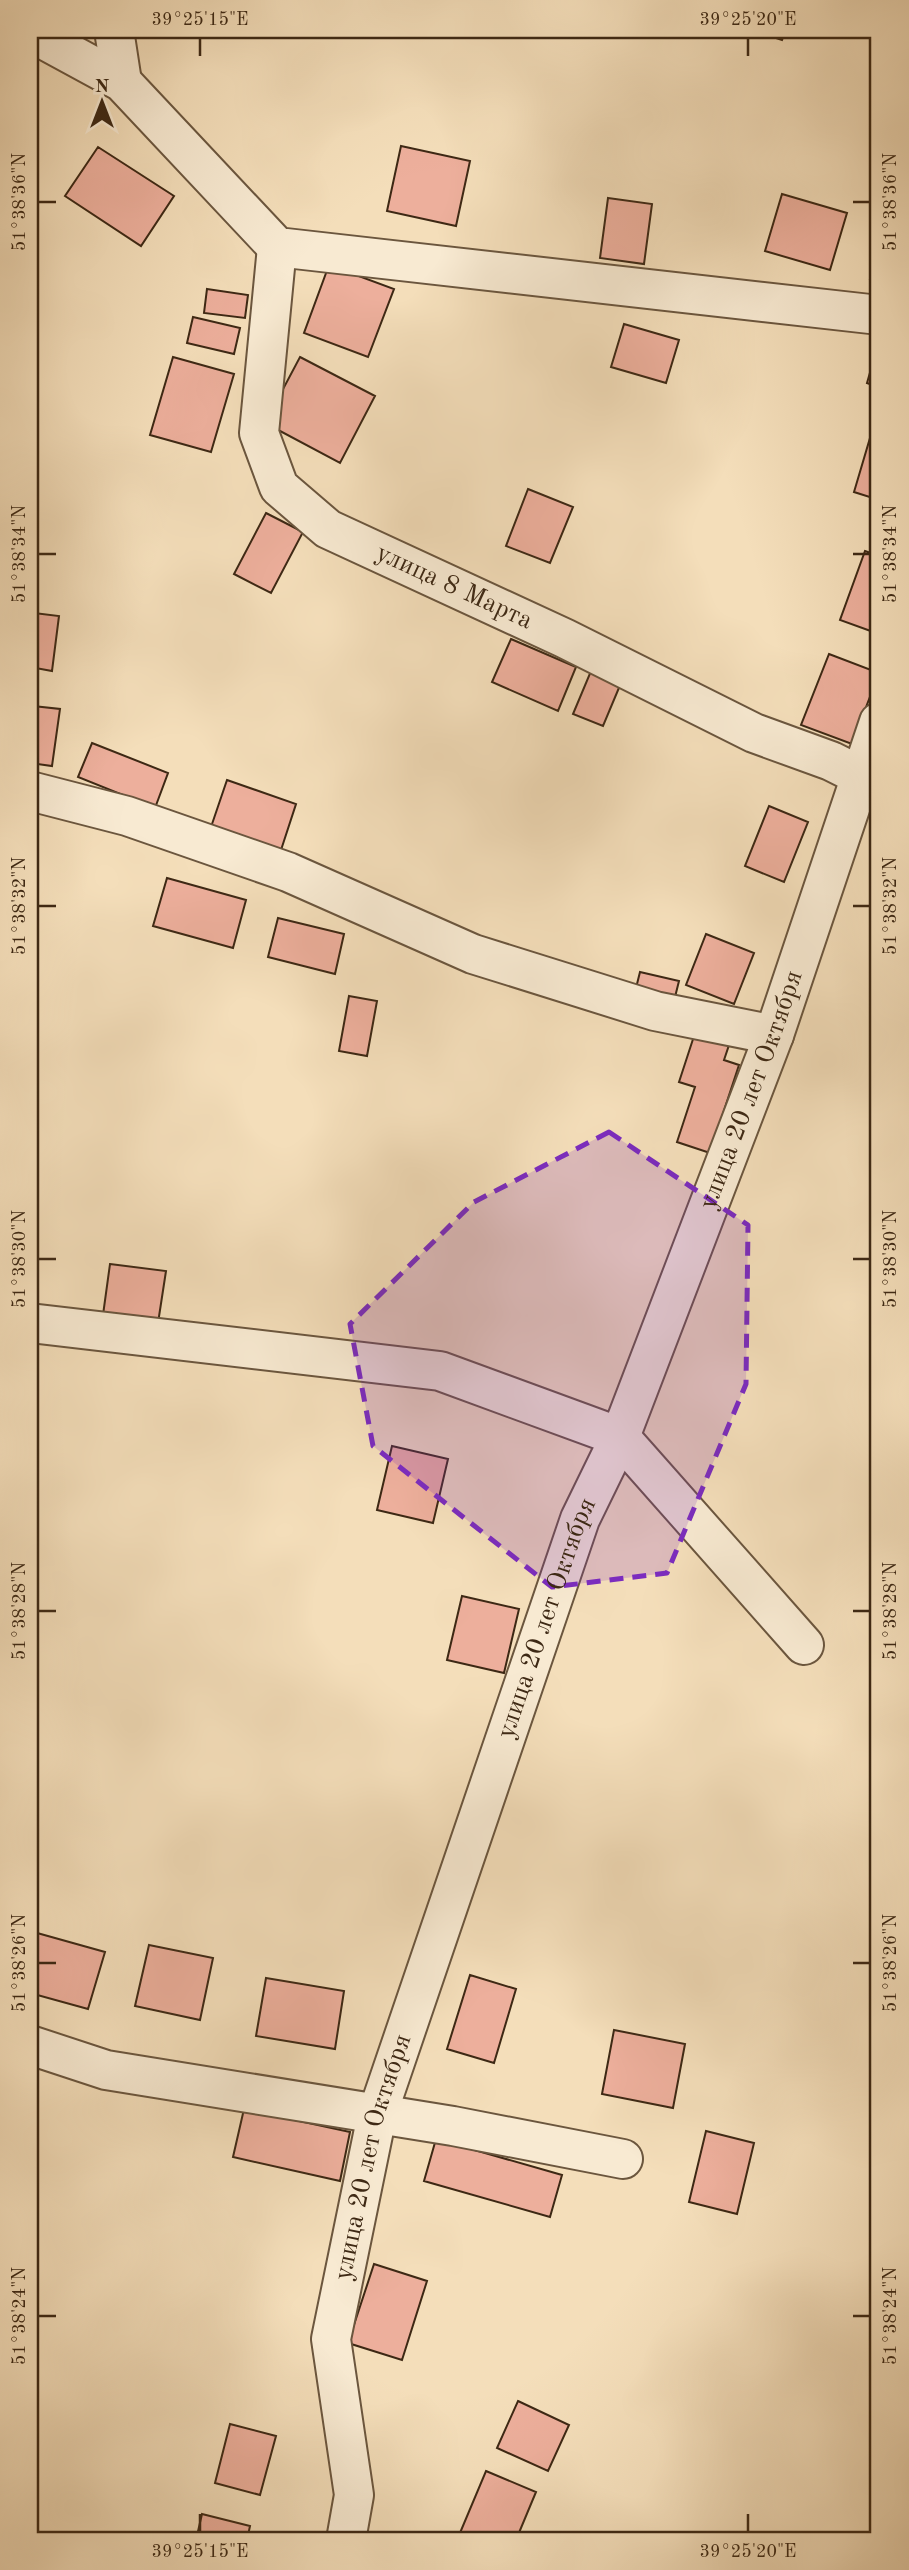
<svg xmlns="http://www.w3.org/2000/svg" width="909" height="2570" viewBox="0 0 909 2570" font-family="'Old Standard TT',serif">
<style>
.building{fill:#edaf9c;stroke:#3d2814;stroke-width:2}
.lines{fill:none;stroke-linecap:round;stroke-linejoin:round}
.minor-casing{stroke:#6b563e;stroke-width:42}
.minor{stroke:#f8ead2;stroke-width:38}
.marked{fill:#7b2cbf;fill-opacity:0.2;stroke:#7b2cbf;stroke-width:5;stroke-dasharray:14 9;stroke-linejoin:round}
.ticks{fill:none;stroke:#3d2814;stroke-width:2.5}
.labels{text-anchor:middle;dominant-baseline:central;stroke-width:6;stroke-linejoin:round;paint-order:stroke}
.street-label{font-size:26px;fill:#3d2814;stroke:#f8ead2}
.neatline{fill:none;stroke:#3d2814;stroke-width:2.5}
.ticks-label{font-size:18px;text-anchor:middle;fill:#3d2814}
</style>
<rect width="100%" height="100%" fill="#f4deba"/>
<filter id="stains"><feTurbulence type="fractalNoise" baseFrequency=".00286" numOctaves="4"/><feColorMatrix values="0 0 0 0 .2 0 0 0 0 .09 0 0 0 0 .02 0 0 0 .5 -.17"/></filter>
<radialGradient id="worn" r=".72"><stop offset=".6" stop-color="#630" stop-opacity="0"/><stop offset="1" stop-color="#630" stop-opacity=".3"/></radialGradient>
<path class="building" d="M751 30H786L782 40Z
M401 146 470 161 456 226 387 211Z
M98 147 174 196 141 246 65 196Z
M782 194 847 213 830 270 765 251Z
M608 198 652 204 644 264 600 258Z
M879 229V280L870 279Z
M329 265 394 289 368 357 304 333Z
M207 289 248 295 245 318 204 313Z
M193 317 240 328 234 354 187 343Z
M624 324 679 340 666 383 611 367Z
M879 341V387L867 383Z
M173 357 234 374 211 452 150 435Z
M300 357 375 396 340 463 265 423Z
M870 438 879 440V500L854 492Z
M528 489 573 507 550 563 506 546Z
M266 513 303 532 271 593 234 574Z
M865 551 879 556V634L840 620Z
M34 613 59 616 52 671 30 667Z
M511 639 576 667 558 711 492 682Z
M829 654 879 673 852 744 801 725Z
M591 671 621 683 603 726 573 714Z
M33 706 60 709 52 766 30 763Z
M92 743 168 773 155 808 78 777Z
M227 780 296 804 281 850 211 827Z
M769 806 808 822 784 882 745 866Z
M167 878 246 900 233 948 153 926Z
M278 918 344 934 335 974 268 957Z
M706 934 754 953 734 1004 686 985Z
M640 972 679 981 674 1001 635 992Z
M349 996 377 1001 367 1056 339 1051Z
M695 1033 729 1045 724 1060 739 1065 710 1153 677 1142 695 1087 679 1082Z
M110 1264 166 1271 158 1323 103 1315Z
M392 1446 448 1459 433 1523 377 1510Z
M462 1596 519 1609 504 1673 447 1660Z
M30 1931 105 1952 88 2009 30 1993Z
M149 1945 213 1958 200 2020 135 2006Z
M470 1975 516 1989 494 2063 447 2049Z
M266 1978 344 1991 335 2049 256 2036Z
M614 2030 685 2044 673 2108 602 2094Z
M244 2109 350 2132 340 2181 233 2157Z
M706 2131 754 2143 737 2214 689 2202Z
M436 2139 562 2175 550 2217 424 2181Z
M374 2264 427 2281 402 2360 348 2343Z
M518 2401 569 2425 548 2471 497 2448Z
M230 2424 276 2436 260 2495 215 2483Z
M486 2471 536 2492 516 2540H457Z
M202 2514 250 2526 247 2540H196Z"/>
<g class="lines">
<g class="minor-casing">
<g id="minor">
<path d="M114 30 122 82"/>
<path d="M30 32 122 82 277 247 879 315"/>
<path id="s1" d="M277 247 259 433 279 487 328 529 564 638 754 733 831 761 861 776"/>
<path d="M30 791 127 816 288 872 473 954 655 1011 774 1035"/>
<path d="M30 1323 440 1371 620 1437 804 1645"/>
<path d="M30 2045 106 2070 453 2126 623 2159"/>
<path id="s2" d="M346 2540 354 2495 331 2339 377 2115 580 1519 620 1437 774 1035 879 722"/>
</g>
</g>
<use href="#minor" class="minor"/>
</g>
<path class="marked" d="M609 1132 748 1225 746 1384 667 1573 552 1587 373 1446 350 1324 474 1202Z"/>
<path class="ticks" d="M200 38V56M748 38V56M38 202H56M853 202H870M38 554H56M853 554H870M38 906H56M853 906H870M38 1259H56M853 1259H870M38 1611H56M853 1611H870M38 1963H56M853 1963H870M38 2316H56M853 2316H870M200 2514V2532M748 2514V2532"/>
<g class="labels">
<g class="street-label">
<text stroke="none"><textPath href="#s1" startOffset="448">улица 8 Марта</textPath></text>
<text stroke="none"><textPath href="#s2" startOffset="1524">улица 20 лет Октября</textPath></text>
<text stroke="none"><textPath href="#s2" startOffset="957">улица 20 лет Октября</textPath></text>
<text stroke="none"><textPath href="#s2" startOffset="390">улица 20 лет Октября</textPath></text>
</g>
</g>
<rect width="909" height="2570" fill="none" stroke="#f4deba" stroke-width="77"/>
<g transform="translate(102 102)" stroke="#f8ead2" stroke-width="5" paint-order="stroke">
<path d="M0-5L12 26L0 18L-12 26Z" fill="#3d2814"/>
<text y="-10" font-size="19" font-weight="bold" text-anchor="middle" fill="#3d2814">N</text>
</g>
<rect x="38" y="38" width="832" height="2494" class="neatline"/>
<g class="ticks-label">
<text x="200" y="25">39°25'15"E</text>
<text x="748" y="25">39°25'20"E</text>
<text transform="translate(19 202) rotate(-90)" y="6">51°38'36"N</text>
<text transform="translate(890 202) rotate(-90)" y="6">51°38'36"N</text>
<text transform="translate(19 554) rotate(-90)" y="6">51°38'34"N</text>
<text transform="translate(890 554) rotate(-90)" y="6">51°38'34"N</text>
<text transform="translate(19 906) rotate(-90)" y="6">51°38'32"N</text>
<text transform="translate(890 906) rotate(-90)" y="6">51°38'32"N</text>
<text transform="translate(19 1259) rotate(-90)" y="6">51°38'30"N</text>
<text transform="translate(890 1259) rotate(-90)" y="6">51°38'30"N</text>
<text transform="translate(19 1611) rotate(-90)" y="6">51°38'28"N</text>
<text transform="translate(890 1611) rotate(-90)" y="6">51°38'28"N</text>
<text transform="translate(19 1963) rotate(-90)" y="6">51°38'26"N</text>
<text transform="translate(890 1963) rotate(-90)" y="6">51°38'26"N</text>
<text transform="translate(19 2316) rotate(-90)" y="6">51°38'24"N</text>
<text transform="translate(890 2316) rotate(-90)" y="6">51°38'24"N</text>
<text x="200" y="2557">39°25'15"E</text>
<text x="748" y="2557">39°25'20"E</text>
</g>
<rect width="100%" height="100%" filter="url(#stains)"/>
<rect width="100%" height="100%" fill="url(#worn)"/>
</svg>
